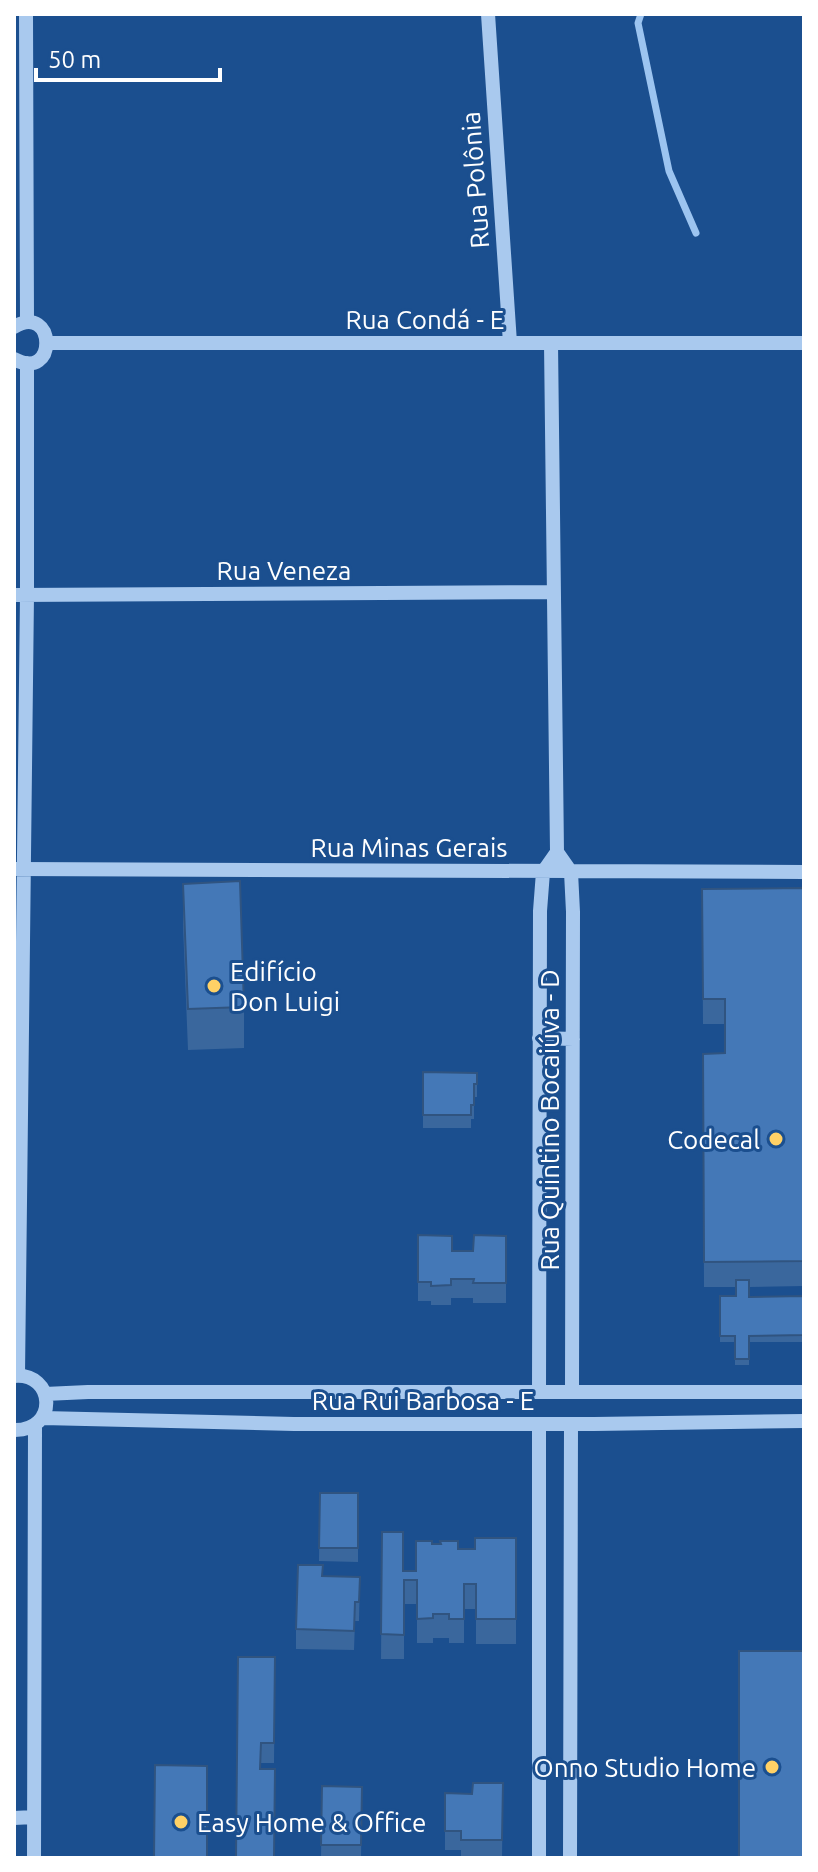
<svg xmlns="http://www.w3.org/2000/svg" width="818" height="1872" viewBox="0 0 818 1872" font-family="Ubuntu,sans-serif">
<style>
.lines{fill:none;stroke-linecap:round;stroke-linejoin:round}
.stream{stroke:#9cc4f0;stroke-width:7}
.minor{stroke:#a9c9ee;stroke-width:14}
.wall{fill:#3a679d}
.building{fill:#4478b7;stroke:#305480;stroke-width:2}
.poi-dot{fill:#ffd166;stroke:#1b4f8f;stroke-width:3}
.labels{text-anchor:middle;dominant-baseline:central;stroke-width:6;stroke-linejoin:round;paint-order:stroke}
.street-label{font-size:26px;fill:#fff;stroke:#1b4f8f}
.poi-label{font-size:26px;fill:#fff;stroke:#1b4f8f;text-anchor:start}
</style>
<rect width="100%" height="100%" fill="#1b4f8f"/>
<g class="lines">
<path class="stream" d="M641 14 638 23 669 171 696 233"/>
<path class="minor" d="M26 14 27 322
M488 14 510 343
M14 327C56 302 58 383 14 359
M47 343H804
M14 595 554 592
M557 852 571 872 573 912 572 1392
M16 869 804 872
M539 1038 573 1039
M18 1375 27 595V363
M14 1376C55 1372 59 1431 14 1430
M539 1392 540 911 543 872 557 852 551 343
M45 1394 88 1392H804
M43 1418 294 1424H594L804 1421
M14 1818 34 1817
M34 1858 35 1426
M539 1858V1424
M570 1858 571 1424"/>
</g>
<path class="wall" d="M183 884 244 1007V1048L188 1050 183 925Z
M804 888V1286L749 1287V1297L804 1296V1342H749V1365H735V1342H720V1296H736V1287H704L703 1054 725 1053V1024H703L702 889Z
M423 1072 477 1073V1097H474V1119H471V1128H423Z
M418 1235 452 1251H473L506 1236V1303H473V1298H451V1305H431V1301H418Z
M320 1493H358V1562L319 1561Z
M382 1532 403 1571H416L432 1544 458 1549H475L516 1538V1644H476V1609H464V1643H449V1638H433V1643H417V1604H404V1659H381Z
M323 1576 360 1577 359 1621H355L354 1650 296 1649V1629Z
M238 1657H275L274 1763H261L260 1769 274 1858H236Z
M503 1783 502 1858H461V1850H445V1793L472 1794Z
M322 1786 362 1787 361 1858H321Z"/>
<path class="building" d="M240 881 244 1007 188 1009 183 884Z
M804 888V1261L704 1262 703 1054 725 1053V999H703L702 889Z
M423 1072 477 1073V1084H474V1105H471V1115H423Z
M418 1235 452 1236V1251H473L474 1235 506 1236V1283H473L474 1279H451V1285L431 1286V1282H418Z
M736 1280H749V1297L804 1296V1335L749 1336V1359H735V1336H720V1296H736Z
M320 1493H358V1548H319Z
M382 1532H403V1571H416V1541H432V1544H441L440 1541H458V1549H475V1538H516V1619H476V1584H464V1619H449V1614H433V1618L417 1619V1580H404V1635L381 1634Z
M298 1565H323L322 1576 360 1577 359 1602H355L354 1631 296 1629Z
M739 1651H804V1858H739Z
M238 1657H275L274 1743H261L260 1769H275L274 1858 236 1857Z
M155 1765 207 1766V1858H154Z
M473 1783H503L502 1840H461V1831H445V1793L472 1794Z
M322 1786 362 1787 361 1845H321Z"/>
<g class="poi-dot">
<circle cx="214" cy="986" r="8"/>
<circle cx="776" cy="1139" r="8"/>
<circle cx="772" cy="1767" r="8"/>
<circle cx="181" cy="1822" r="8"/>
</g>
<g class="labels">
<g class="street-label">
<text transform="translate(475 180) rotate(-94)">Rua Polônia</text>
<text x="425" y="319">Rua Condá - E</text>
<text x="284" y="570">Rua Veneza</text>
<text x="409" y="847">Rua Minas Gerais</text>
<text transform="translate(549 1120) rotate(-90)">Rua Quintino Bocaiúva - D</text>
<text x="423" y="1400">Rua Rui Barbosa - E</text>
</g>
<g class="poi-label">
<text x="230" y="971">Edifício<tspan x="230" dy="30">Don Luigi</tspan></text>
<text x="760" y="1139" text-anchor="end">Codecal</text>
<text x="756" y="1767" text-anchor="end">Onno Studio Home</text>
<text x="197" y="1822">Easy Home &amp; Office</text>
</g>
</g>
<rect width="818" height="1872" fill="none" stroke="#ffffff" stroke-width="32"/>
<path d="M36 68v12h184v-12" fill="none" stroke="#ffffff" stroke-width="4"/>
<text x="48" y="68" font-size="24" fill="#ffffff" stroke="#1b4f8f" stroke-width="6" paint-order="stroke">50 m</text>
</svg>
